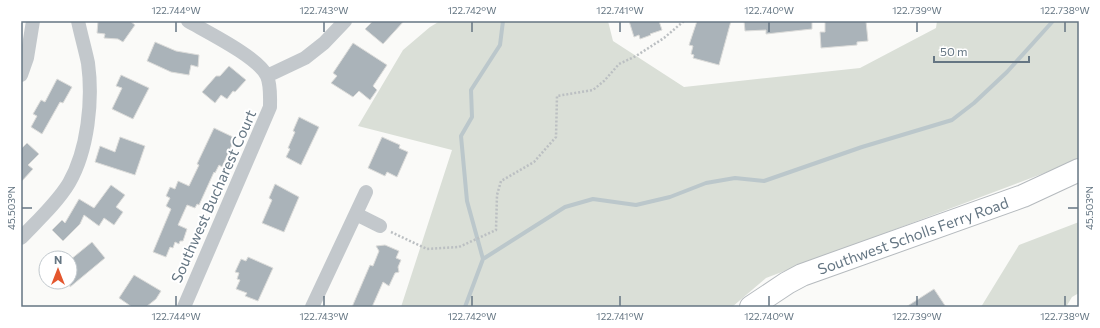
<svg xmlns="http://www.w3.org/2000/svg" width="1100" height="328" viewBox="0 0 1100 328" font-family="Commissioner,sans-serif">
<style>
.green{fill:#dadfd7}
.lines{fill:none;stroke-linecap:round;stroke-linejoin:round}
.stream{stroke:#bbc7cb;stroke-width:4}
.building{fill:#aab3b9;stroke:#dcdcda}
.primary-casing{stroke:#b5babe;stroke-width:24}
.path{stroke:#bbbfc2;stroke-width:2.5;stroke-dasharray:2 2;stroke-linecap:butt}
.minor{stroke:#c3c8cc;stroke-width:14}
.primary{stroke:#fff;stroke-width:22}
.ticks{fill:none;stroke:#657683;stroke-width:1.5}
.labels{text-anchor:middle;dominant-baseline:central;stroke-width:4;stroke-linejoin:round;paint-order:stroke}
.street-label{font-size:15px;fill:#657683;stroke:#fff}
.neatline{fill:none;stroke:#657683;stroke-width:1.5}
.ticks-label{font-size:10px;text-anchor:middle;fill:#657683}
</style>
<rect width="100%" height="100%" fill="#fafaf8"/>
<path class="green" d="M440 21H608L613 41 684 87 860 68 936 28 937 21H1079V158L1076 161 766 278 732 307H401L452 150 358 126 403 50 430 27Z
M1079 222V293L1072 297 1066 307H981L1019 245Z"/>
<g class="lines">
<path class="stream" d="M483 259 565 207 593 199 636 205 670 197 706 183 735 178 764 181 862 147 952 120 974 103 1007 72 1053 21
M465 307 483 259 467 201 461 136 472 117 471 90 500 45 503 21"/>
</g>
<path class="building" d="M98 21H130L135 25 123 42 118 39 104 38 105 34 97 33Z
M373 21H404L383 44 365 29Z
M629 21H659L662 30 650 34 651 35 640 39 639 35 634 37Z
M697 21H731L719 65 693 58 694 55 691 54 693 46 689 45Z
M744 21H812V29L766 34V30L745 31Z
M825 21H866L868 41 857 42V45L821 48 820 32H825Z
M155 42 176 51 199 55 198 67 191 65 189 75 171 72 147 61Z
M353 43 387 65 373 86 377 90 370 100 359 91 353 97 331 83 337 76 333 73Z
M229 66 246 80 235 92 233 91 227 99 221 95 215 103 202 92 216 76H220Z
M121 75 149 88 133 119 112 109 122 88 116 86Z
M57 79 72 87 63 103 60 102 42 134 31 127 37 116 33 114 41 100 45 102Z
M299 117 319 127 301 165 286 157 290 149 288 148 295 132 293 131Z
M214 128 235 138 222 167 219 165 215 173 214 172 199 205 197 204 195 208 187 205 178 225 187 229 183 241H180L179 244 175 242 173 248 170 247 166 257 153 252 171 209 166 206 170 198 166 196 170 187 175 189 178 181 189 186 199 165 197 164Z
M120 137 145 146 135 175 95 162 100 146 115 152Z
M382 137 400 145 399 148 408 152 397 177 387 172 385 176 368 168Z
M27 143 39 154 28 165 33 169 21 182V149Z
M275 184 299 197 284 232 262 223 272 200 269 198Z
M111 185 125 195 116 207 123 212 114 225 104 218 99 226 84 215 80 224 63 241 52 230 62 220 65 223 79 199 94 208Z
M92 242 105 258 70 287V260Z
M385 245 399 251 396 258 401 260 398 267 399 272 395 273 389 286 383 282 372 307H352L370 265 373 266 379 251 376 246Z
M248 257 273 268 258 301 245 296 247 293 236 289 240 280 237 279 239 273 235 272 241 259 246 261Z
M134 275 161 291 156 299 146 307H132L119 298Z
M934 289 946 307H906Z"/>
<g class="lines">
<g class="primary-casing">
<g id="primary">
<path id="s1" d="M751 307 787 283 802 275 1023 196 1079 170"/>
</g>
</g>
<path class="path" d="M391 232 427 249 459 247 496 230 497 195 501 181 534 162 556 137 557 96 593 90 604 81 619 64 636 56 664 38 684 21"/>
<path class="minor" d="M21 75 27 58 33 21
M267 76 305 58 324 43 345 21
M356 214 380 226
M21 238C37 221 57 203 69 183 88 150 93 100 88 63 85 49 81 35 78 21
M184 307 270 107C270 97 271 86 267 76 258 57 207 32 188 21
M312 307 366 192"/>
<use href="#primary" class="primary"/>
</g>
<path class="ticks" d="M176 22V32M324 22V32M472 22V32M620 22V32M769 22V32M917 22V32M1065 22V32M22 208H32M1068 208H1078M176 296V306M324 296V306M472 296V306M620 296V306M769 296V306M917 296V306M1065 296V306"/>
<g class="labels">
<g class="street-label">
<text transform="translate(213 196) rotate(-66)">Southwest Bucharest Court</text>
<text stroke="none"><textPath href="#s1" startOffset="178">Southwest Scholls Ferry Road</textPath></text>
</g>
</g>
<rect width="1100" height="328" fill="none" stroke="#ffffff" stroke-width="44"/>
<g transform="translate(58 270)"><circle r="19" fill="#ffffff" stroke="#c1c8cd"/>
<path d="M0-3L7 15L0 10L-7 15Z" fill="#e4572e"/>
<text y="-6" font-size="11" font-weight="bold" text-anchor="middle" fill="#657683">N</text>
</g>
<path d="M934 56v6h95v-6" fill="none" stroke="#657683" stroke-width="2"/>
<text x="940" y="56" font-size="12" fill="#657683" stroke="#ffffff" stroke-width="3" paint-order="stroke">50 m</text>
<rect x="22" y="22" width="1056" height="284" class="neatline"/>
<g class="ticks-label">
<text x="176" y="14">122.744°W</text>
<text x="324" y="14">122.743°W</text>
<text x="472" y="14">122.742°W</text>
<text x="620" y="14">122.741°W</text>
<text x="769" y="14">122.740°W</text>
<text x="917" y="14">122.739°W</text>
<text x="1065" y="14">122.738°W</text>
<text transform="translate(11 208) rotate(-90)" y="4">45.503°N</text>
<text transform="translate(1089 208) rotate(-90)" y="4">45.503°N</text>
<text x="176" y="320">122.744°W</text>
<text x="324" y="320">122.743°W</text>
<text x="472" y="320">122.742°W</text>
<text x="620" y="320">122.741°W</text>
<text x="769" y="320">122.740°W</text>
<text x="917" y="320">122.739°W</text>
<text x="1065" y="320">122.738°W</text>
</g>
</svg>
